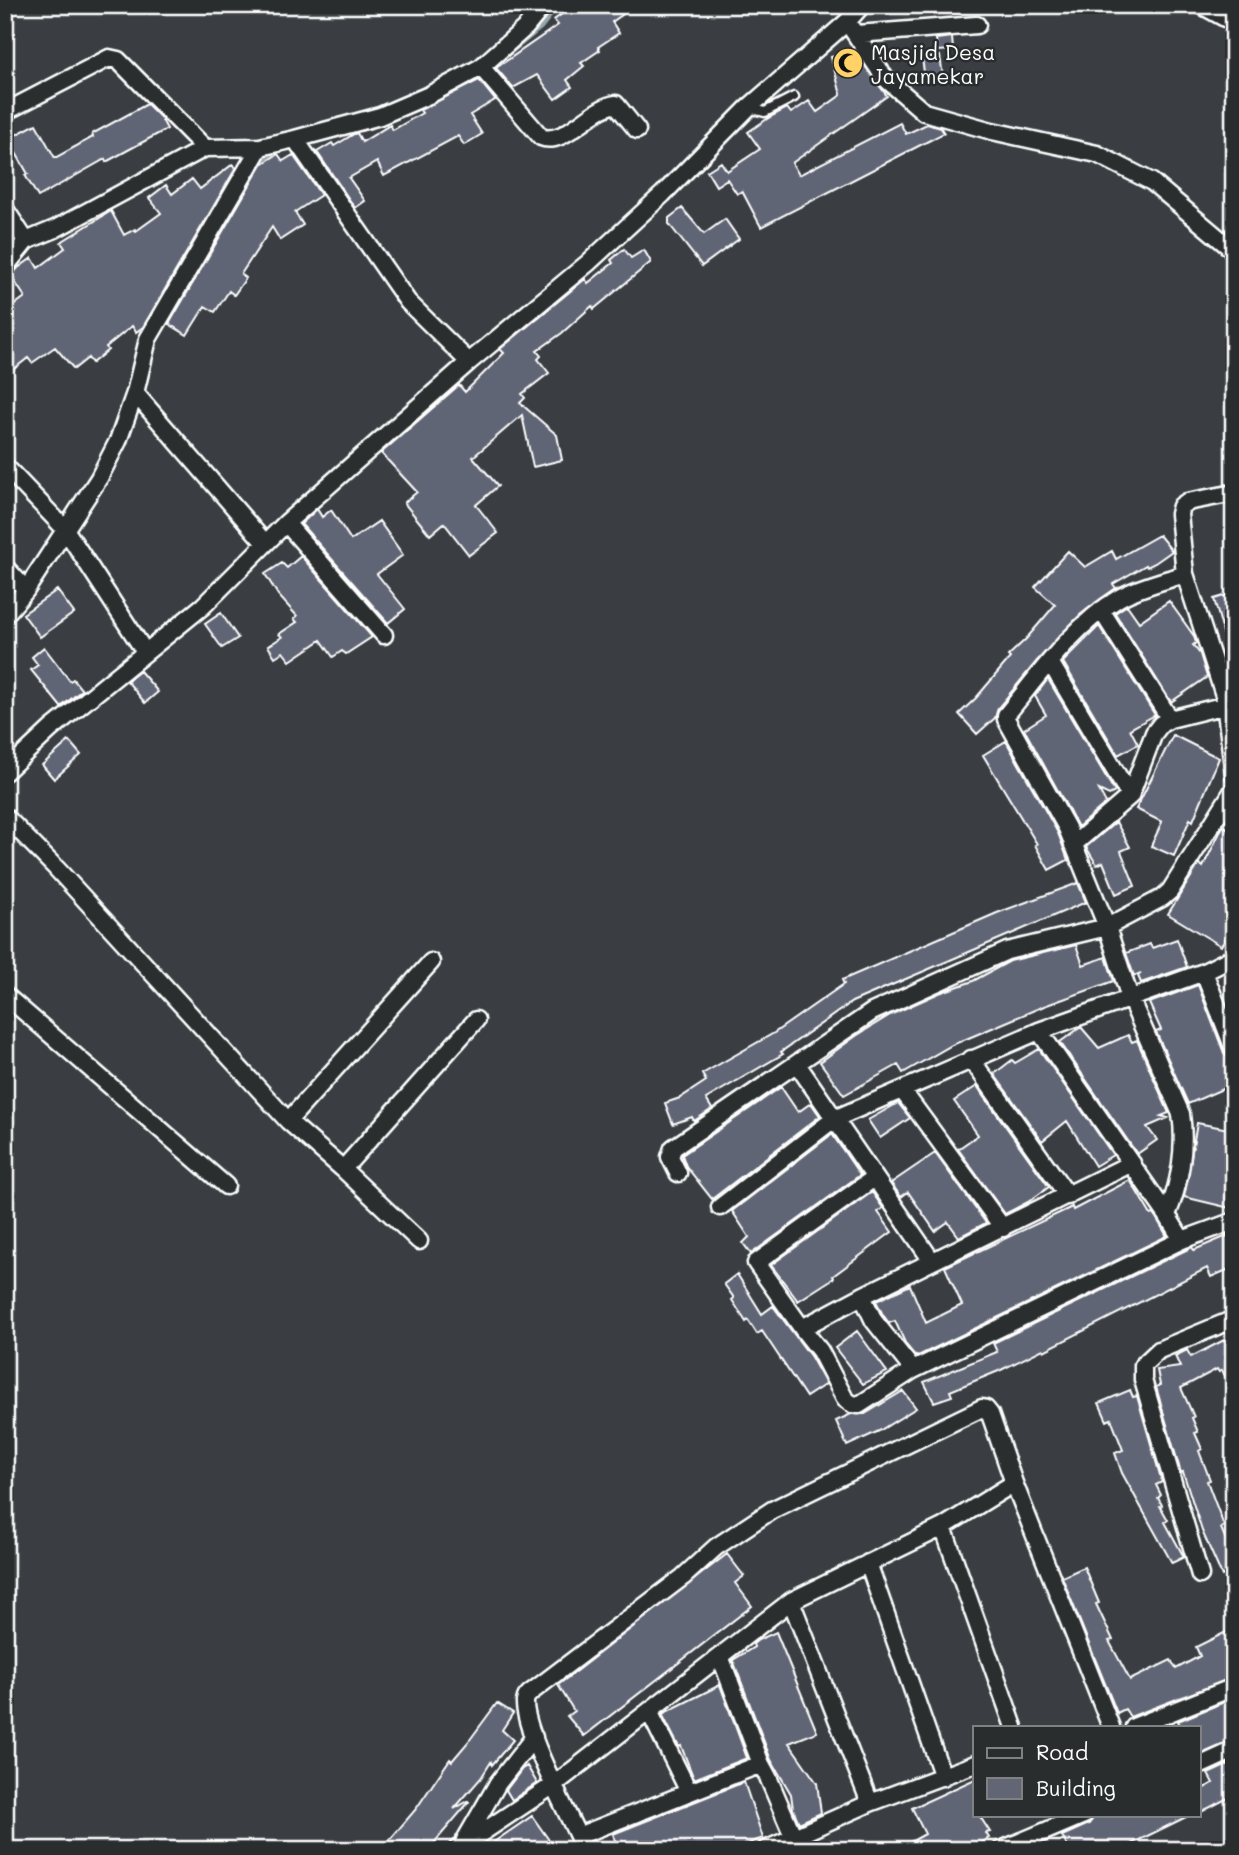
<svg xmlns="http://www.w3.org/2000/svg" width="1239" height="1855" viewBox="0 0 1239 1855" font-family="Mali,sans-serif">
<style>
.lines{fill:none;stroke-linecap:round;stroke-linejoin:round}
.stream{stroke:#95a6ab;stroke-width:5}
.building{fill:#616574;stroke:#fff;stroke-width:2}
.lane-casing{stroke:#fff;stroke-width:13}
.street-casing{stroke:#fff;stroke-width:21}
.lane{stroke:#2a2d2e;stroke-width:8}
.street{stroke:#2a2d2e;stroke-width:16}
.labels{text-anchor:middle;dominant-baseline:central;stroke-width:5;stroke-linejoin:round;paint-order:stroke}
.poi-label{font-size:21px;fill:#fff;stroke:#2a2d2e;text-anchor:start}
</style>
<rect width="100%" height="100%" fill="#3a3e43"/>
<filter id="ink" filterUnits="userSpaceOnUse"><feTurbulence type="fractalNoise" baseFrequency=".0143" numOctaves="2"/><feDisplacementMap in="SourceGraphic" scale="14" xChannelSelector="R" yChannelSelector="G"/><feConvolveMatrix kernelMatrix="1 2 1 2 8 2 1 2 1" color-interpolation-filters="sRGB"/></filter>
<g filter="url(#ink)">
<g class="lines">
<path class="stream" d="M490 69 541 27 558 5
M327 138 361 129
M256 164 278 150"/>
</g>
<path class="building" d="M574 5H636L612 22 619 33 598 47 600 50 581 63 584 66 567 80 572 87 555 99 537 75 513 88 496 68 558 25 554 20Z
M952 37 953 50 937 51 936 39Z
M854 51 887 96 792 163 799 175 900 123 906 134 927 124 941 128 944 133 761 227 742 191 737 194 727 179 716 186 707 171 721 162 727 171 760 149 748 132 770 117 787 108 791 113 809 101 817 112 841 95 831 57Z
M940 56 943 76 925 78 922 59Z
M479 80 495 100 470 115 482 134 464 145 458 136 384 176 377 162 349 178 365 201 355 208 317 152 332 143 334 146 354 134 357 133 362 142 390 125 393 130 422 113 420 110Z
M147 104 161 118 167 129 106 162 105 159 38 197 25 175 28 174 8 139 36 124 55 158 93 137 92 134Z
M278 154 283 161 293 155 321 195 295 212 303 225 280 240 272 227 241 274 246 278 234 295 229 291 215 312 205 306 187 335 169 324 262 164Z
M233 164 236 168 143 327 136 332 132 326 106 347 108 350 92 363 88 358 74 369 55 347 32 363 28 358 5 376V312L25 297 11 276 18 268 32 258 38 268 65 248 61 242 111 211 124 235 135 229 136 231 161 213 149 198 166 185 172 194 192 179 200 189Z
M682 208 704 234 725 219 739 239 702 266 669 224V218Z
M624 249 631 258 644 250 651 262 594 309 592 306 562 333 537 351 541 356 538 359 549 373 522 394 525 398 520 403 557 435 562 460 533 467 522 415 473 457 498 486 476 505 498 533 469 555 444 523 430 535 404 503 417 492 381 453 459 385 465 392 504 353 500 349 585 279 588 283 613 263 611 260Z
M317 509 322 517 331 510 351 540 379 521 403 555 377 574 405 609 388 623 301 524Z
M1159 535 1172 551 1155 563 1147 567 1146 565 1113 584 1116 588 1080 615 1037 661 998 708 995 718 977 734 959 714 976 698 1010 658 1008 656 1026 639 1055 605 1035 587 1068 551 1085 567 1112 551 1116 559Z
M301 556 372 637 346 654 342 651 333 657 321 640 290 661 283 652 275 657 268 646 282 637 279 634 297 622 294 619 297 616 278 595 265 574 282 563 287 568Z
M57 590 74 613 40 637 23 614Z
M1234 593V646L1227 647 1214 599Z
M1169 601 1194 636 1196 643 1193 645 1200 654 1207 677 1171 702 1115 613 1127 605 1139 622Z
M221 613 238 638 222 648 205 624Z
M1099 626 1155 715 1130 729 1138 744 1118 755 1063 662Z
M44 647 70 681 73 679 82 690 61 707 31 670 38 665 32 657Z
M140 671 158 692 145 703 127 681Z
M1048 679 1115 792 1109 795 1099 790 1106 803 1078 827 1024 729 1046 715 1035 696Z
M1173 735 1219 758 1193 821 1190 819 1174 856 1151 846 1162 822 1136 809Z
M69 741 81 755 54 779 42 765Z
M1006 741 1058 833 1068 860 1049 870 1035 845 1037 844 983 755Z
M1116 822 1130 847 1121 851 1135 886 1116 894 1103 862 1097 865 1086 847Z
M1223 826 1234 831V925L1221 946 1168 914 1199 864 1203 867Z
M1078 883 1086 902 852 1002 781 1052 783 1054 706 1099 712 1109 694 1121 692 1117 673 1124 665 1103 680 1098 706 1081 702 1074 774 1033 844 984 842 980 997 913Z
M1177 939 1187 967 1141 983 1138 976 1141 973 1134 976 1126 953 1150 944 1152 948Z
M1076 945 1083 965 1106 957 1114 981 1044 1006 952 1045 903 1073 898 1065 844 1095 820 1062 856 1036 890 1015 939 993 973 981 1010 961Z
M1198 985 1224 1053 1228 1058 1234 1059V1084L1188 1104 1156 1032 1161 1030 1149 1003Z
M1081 1027 1099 1048 1128 1035 1132 1042 1137 1040 1169 1113 1161 1116 1168 1118 1147 1127 1157 1140 1137 1154 1060 1042Z
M1039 1049 1113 1155 1095 1166 1067 1121 1042 1141 994 1074 1012 1060 1015 1063Z
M977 1086 1049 1187 1028 1202 1005 1214 958 1149 978 1135 954 1101Z
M781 1087 798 1112 811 1103 820 1116 712 1199 686 1166 682 1155Z
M898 1103 910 1118 880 1138 868 1120Z
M1197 1123 1234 1130V1209L1184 1197Z
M832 1134 860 1175 751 1254 743 1243 749 1237 732 1211Z
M935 1153 986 1223 959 1237 948 1222 935 1231 908 1192 901 1197 891 1183Z
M1130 1180 1151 1215 1154 1214 1167 1236 916 1357 906 1345 895 1321 889 1323 883 1315 876 1301 910 1285 926 1323 962 1305 945 1267 1072 1207 1073 1210Z
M872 1192 883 1208 878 1212 892 1232 833 1276 834 1278 798 1301 771 1265Z
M1234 1233V1267L1211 1277 1207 1268 1044 1351 1043 1349 1001 1370 950 1391 952 1396 934 1402 924 1382 997 1352 993 1343 1186 1250 1192 1247 1194 1250Z
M737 1274 762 1314 773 1306 811 1357 826 1384 806 1397 762 1331 757 1334 748 1320 746 1322 732 1300 734 1298 724 1284Z
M857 1331 887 1372 863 1384 835 1348Z
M1234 1335V1393L1222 1370 1219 1372 1217 1369 1181 1388 1194 1417 1192 1418 1198 1432 1195 1433 1202 1449 1199 1451 1210 1480 1207 1481 1224 1526 1221 1528 1234 1559V1571L1222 1576 1202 1531 1183 1472 1181 1473 1156 1387 1160 1385 1157 1370 1180 1367 1175 1356 1187 1350 1191 1357Z
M1130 1390 1133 1397 1137 1396 1162 1482 1156 1485 1161 1495 1158 1498 1162 1505 1160 1506 1168 1520 1165 1522 1184 1557 1172 1563 1122 1473 1115 1453 1123 1450 1111 1419 1107 1421 1099 1403Z
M903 1391 916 1408 879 1431 847 1446 836 1421 851 1414H865Z
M727 1554 744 1576 735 1583 752 1606 584 1736 567 1716 574 1711 558 1685Z
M1084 1567 1099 1603 1096 1604 1113 1640 1109 1641 1130 1680 1171 1660 1176 1669 1200 1656 1196 1647 1234 1628V1677L1130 1717 1125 1709 1117 1713 1062 1577Z
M776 1632 817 1732 789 1743 817 1783 821 1813 799 1823 793 1809 791 1794 771 1760 733 1660 754 1647 753 1644 758 1640Z
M720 1685 747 1758 694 1779 681 1746 679 1747 662 1714Z
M1234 1698V1740L1199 1755V1727H1181L1178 1721Z
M497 1703 513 1713 502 1730 513 1740 492 1765 491 1762 481 1778 454 1809 468 1801 469 1802 428 1850H381L416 1809 450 1759 452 1761 469 1741Z
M1234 1762V1795L1199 1813V1791L1213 1783 1208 1774Z
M527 1766 537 1783 512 1800 506 1790 522 1769Z
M975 1779V1815H979L990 1832 986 1833 989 1838 970 1850H896L925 1834 912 1808Z
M744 1782 763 1838 732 1850H618L613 1834Z
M1094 1815H1190L1119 1850H1069L1062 1836 1089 1824Z
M532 1816 556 1850H483L501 1837Z"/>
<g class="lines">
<g class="lane-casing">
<path id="lane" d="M749 108 765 112 794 97"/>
</g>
<g class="street-casing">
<path id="street" d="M1201 5 1234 23
M847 22 885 78 924 112 992 131 1097 154 1152 182 1234 251
M857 34 977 25
M481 67 541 137C564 147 591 107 616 104L637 130
M5 112 109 58 118 60 205 148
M295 139 408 302 469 362
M5 209 26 241
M5 267 26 241 55 229 205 148 260 147 295 139 380 116 429 95 481 67 526 27 544 5
M135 393 265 543
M5 466 65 529 145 652
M1234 493 1187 502 1181 506 1179 514 1185 574 1224 695 1234 775
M286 523 384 635
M5 567 26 590
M1101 610 1170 719
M5 615 26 590 99 478 118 441 135 393 148 339 260 147
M1050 662 1130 796
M5 772 51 729 203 606 286 523 469 362 588 263 663 194 748 108 847 22 862 5
M5 816 56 868 288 1121 343 1169 476 1020
M1073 845 1130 796 1154 733 1161 724 1170 719 1234 703
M1204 972 1234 1049
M5 995 226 1186
M1039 1031 1167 1215 1182 1240
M971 1059 1068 1196
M797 1064 932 1261
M902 1090 1003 1228
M288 1121 431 962
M343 1169 419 1241
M678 1173 670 1157 673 1148 872 1012 1007 951 1107 927 1162 898 1170 891 1234 789
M720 1207 834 1119 1039 1031 1204 972 1234 957
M1167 1215C1180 1184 1186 1147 1181 1114L1130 998 1107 927 1067 828 1006 719V715C1040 674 1073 626 1119 598 1138 587 1164 581 1185 574
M862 1296 802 1328 756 1263 874 1178
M802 1328 820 1351 845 1399 852 1404 859 1405 913 1370 1182 1240 1234 1221
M913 1370 874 1321 862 1296 1132 1163
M943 1527 1014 1727
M868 1563 943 1777
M1200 1575 1143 1380V1365L1159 1350 1234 1319
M791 1601 870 1803
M720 1656 761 1764 768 1777 799 1850
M649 1711 689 1792
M1134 1727 1234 1687
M1199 1766 1234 1750
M578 1836 761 1764
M465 1840 498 1783 534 1737
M456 1850 555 1784 791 1601 943 1527 1014 1483 1111 1727
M582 1850 578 1836C565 1808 524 1730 525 1702 526 1697 526 1697 530 1693L683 1577 716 1547 772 1510 982 1408 986 1409 990 1414 1014 1483
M765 1850 870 1803 975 1764
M1001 1850 1084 1815"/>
</g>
<use href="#lane" class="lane"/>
<use href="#street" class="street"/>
</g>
</g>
<defs>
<g id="mosque-disc" transform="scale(1.575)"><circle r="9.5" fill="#ffd166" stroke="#2a2d2e"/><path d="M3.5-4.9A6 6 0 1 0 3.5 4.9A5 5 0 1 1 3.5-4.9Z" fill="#111"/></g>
</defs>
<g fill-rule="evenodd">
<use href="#mosque-disc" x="848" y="63"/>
</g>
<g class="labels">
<g class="poi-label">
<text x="871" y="51">Masjid Desa<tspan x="871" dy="24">Jayamekar</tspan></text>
</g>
</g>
<rect width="1239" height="1855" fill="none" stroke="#2a2d2e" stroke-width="28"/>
<rect x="14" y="14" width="1211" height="1827" fill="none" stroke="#fff" stroke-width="2.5" filter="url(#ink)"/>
<rect x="973" y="1726" width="228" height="91" fill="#2a2d2e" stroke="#7f8182" stroke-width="2"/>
<rect x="987" y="1748" width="35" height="10" fill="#2a2d2e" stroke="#7f8182" stroke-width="2"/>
<text x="1036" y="1760" font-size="21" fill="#ffffff">Road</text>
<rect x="987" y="1778" width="35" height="21" fill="#616574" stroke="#7f8182" stroke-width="2"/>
<text x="1036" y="1796" font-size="21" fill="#ffffff">Building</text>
</svg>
